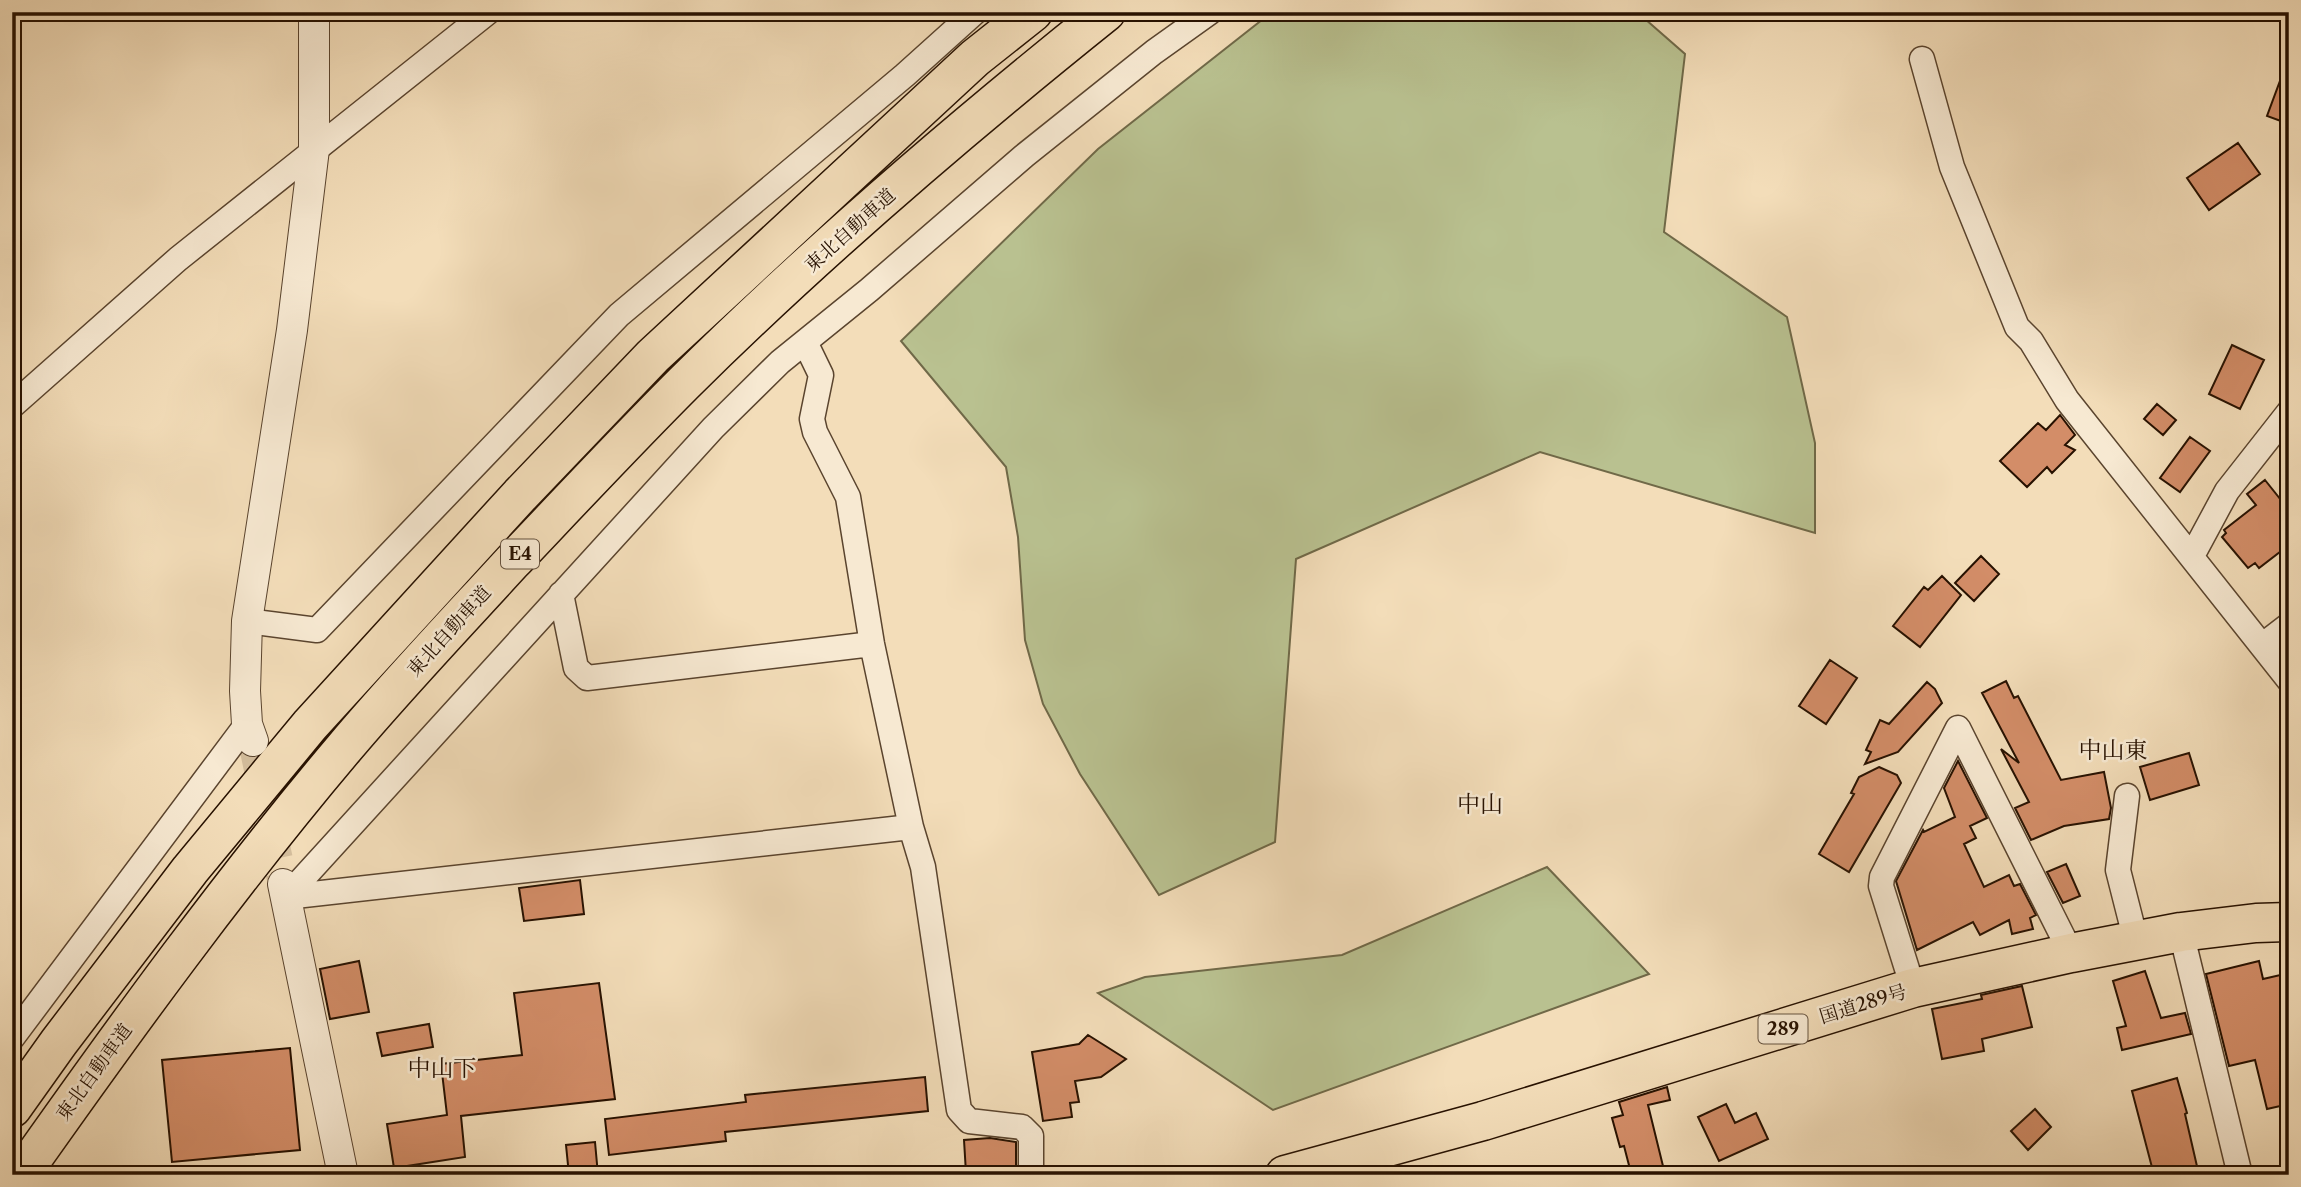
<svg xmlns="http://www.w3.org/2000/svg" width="2301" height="1187" viewBox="0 0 2301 1187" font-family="'Libre Caslon Text','Noto Serif JP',serif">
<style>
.green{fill:#b9c190;stroke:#706948;stroke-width:2}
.building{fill:#d38d68;stroke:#271100;stroke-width:2}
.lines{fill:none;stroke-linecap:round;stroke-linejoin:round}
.tertiary-tunnel{stroke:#d4be9d;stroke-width:30;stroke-dasharray:30 15;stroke-linecap:butt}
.minor-casing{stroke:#5a442e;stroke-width:27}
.tertiary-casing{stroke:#5a442e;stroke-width:32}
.trunk-casing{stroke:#271100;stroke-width:41}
.motorway-casing{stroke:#271100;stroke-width:41}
.minor{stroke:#f7e9d2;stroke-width:24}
.tertiary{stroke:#f7e9d2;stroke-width:30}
.trunk{stroke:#f3ddb9;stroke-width:38}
.motorway{stroke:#f3ddb9;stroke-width:38}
.labels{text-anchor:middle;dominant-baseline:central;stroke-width:5;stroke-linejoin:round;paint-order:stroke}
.shield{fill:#f7e9d2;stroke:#65523f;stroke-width:2}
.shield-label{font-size:18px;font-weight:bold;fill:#271100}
.street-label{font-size:19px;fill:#271100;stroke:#f7e9d2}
.quarter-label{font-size:23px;fill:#271100;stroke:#f7e9d2}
</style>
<rect width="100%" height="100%" fill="#f3ddb9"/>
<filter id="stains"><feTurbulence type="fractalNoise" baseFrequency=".00286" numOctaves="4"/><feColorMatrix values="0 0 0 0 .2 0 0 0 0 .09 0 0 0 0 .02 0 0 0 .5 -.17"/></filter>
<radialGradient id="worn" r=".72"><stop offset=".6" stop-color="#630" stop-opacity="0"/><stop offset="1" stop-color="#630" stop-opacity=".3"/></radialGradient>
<path class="green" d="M1272 12H1637L1685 54 1664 232 1787 317 1815 443V533L1540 452 1296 559 1275 842 1159 895 1080 774 1043 704 1025 640 1018 537 1006 467 901 341 1098 149Z
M1547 867 1649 974 1273 1110 1098 993 1145 977 1342 955Z"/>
<path class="building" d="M2287 62H2289V124L2267 116Z
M2238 143 2260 174 2209 210 2187 178Z
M2232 345 2264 360 2240 409 2209 394Z
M2157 404 2176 420 2163 435 2144 419Z
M2060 415 2075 435 2065 445 2075 450 2052 473 2047 467 2027 487 2000 461 2038 423 2046 430Z
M2190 437 2210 451 2180 492 2160 478Z
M2265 480 2281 500 2289 493V545L2259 568 2255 563 2248 568 2222 537 2226 533 2224 530 2256 505 2247 494Z
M1981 556 1999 574 1974 601 1955 583Z
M1942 576 1961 595 1920 647 1893 626 1924 587 1928 590Z
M1830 660 1857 678 1826 724 1799 706Z
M2006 681 2014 698 2018 696 2061 780 2104 772 2111 808 2109 819 2064 826 2031 840 2015 808 2029 802 2001 749 2019 763 1982 693Z
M1927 682 1935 689 1942 703 1898 752 1865 764 1871 752 1866 750 1880 720 1889 724Z
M2189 753 2199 785 2150 800 2140 767Z
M1958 761 1987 818 1970 826 1976 838 1964 844 1984 887 2009 875 2014 886 2020 884 2036 915 2030 918 2033 929 2012 934 2009 920 1980 935 1973 922 1917 950 1896 881 1923 830 1924 832 1955 817 1944 788Z
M1879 767 1897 775 1901 783 1849 872 1819 854 1854 794 1851 793 1859 777Z
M2066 864 2080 896 2063 903 2047 872Z
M580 880 584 914 524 921 519 888Z
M359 961 369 1012 330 1019 320 969Z
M2259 961 2263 979 2289 973V1104L2267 1109 2255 1060 2229 1066 2206 974Z
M2145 971 2161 1018 2185 1013 2191 1034 2122 1050 2117 1028 2126 1026 2113 981Z
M599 983 615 1099 461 1116 465 1157 394 1168 387 1124 447 1115 441 1064 522 1055 514 993Z
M2022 986 2032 1027 1982 1039 1984 1051 1942 1059 1932 1009 1982 999 1981 995Z
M429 1024 433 1047 382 1056 377 1033Z
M1088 1035 1126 1059 1101 1077 1075 1081 1079 1102 1070 1103 1072 1117 1043 1121 1032 1052 1079 1044Z
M290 1048 300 1150 172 1162 162 1060Z
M925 1077 928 1111 725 1132 726 1141 609 1155 605 1119 746 1102 745 1095Z
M2177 1078 2187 1113 2185 1114 2199 1175H2154L2132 1091Z
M1667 1087 1670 1100 1648 1105 1663 1166 1631 1173 1624 1146 1620 1147 1612 1118 1623 1115 1619 1102Z
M1726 1104 1735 1123 1756 1113 1768 1139 1719 1161 1698 1117Z
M2035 1109 2051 1127 2028 1150 2011 1131Z
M990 1138 1016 1142V1170L966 1173 964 1140Z
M595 1142 598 1175H569L566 1145Z"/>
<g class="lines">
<path class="tertiary-tunnel" d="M253 741 283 884"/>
<g class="minor-casing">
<path id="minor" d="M1922 59 1952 167 2017 327 2031 341 2067 400 2289 680
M805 342 821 375 812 419 815 432 848 497 872 644 911 827 923 867 959 1110 969 1121 1022 1127 1031 1136V1175
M12 406 178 259 488 12
M2192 556 2227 491 2289 412
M561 594 576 668 587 678 872 644
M247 621 317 630 619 315 905 75 975 12
M2263 645 2289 625
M2127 796 2118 870 2136 941
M286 897 713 428 780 362 869 290 1024 156 1154 52 1210 12
M286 897 911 827
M2181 932 2240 1175
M1913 988 1881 886 1882 877 1958 728 2071 953
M12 1038 247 724"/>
</g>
<g class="tertiary-casing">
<path id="tertiary" d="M253 741 247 724 245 691 247 621 292 330 314 149V12
M283 884 343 1175"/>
</g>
<g class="trunk-casing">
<path id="trunk" d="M1285 1175 1483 1121 1913 988 2071 953 2181 932 2256 923 2289 922"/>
</g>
<g class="motorway-casing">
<path id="motorway" d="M12 1108 59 1042 190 870 310 725 520 495 653 356 975 58 1033 12
M21 1175C124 1029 230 883 345 747 399 683 456 623 512 562 569 502 626 441 684 383 817 251 960 129 1106 12"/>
</g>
<use href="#minor" class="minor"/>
<use href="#tertiary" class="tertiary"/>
<use href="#trunk" class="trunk"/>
<use href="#motorway" class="motorway"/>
</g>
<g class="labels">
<g class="shield">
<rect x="501" y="539.5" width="38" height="29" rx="5"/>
<rect x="1758.5" y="1014.5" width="49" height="29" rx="5"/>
</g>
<g class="shield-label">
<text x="520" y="554">E4</text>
<text x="1783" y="1029">289</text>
</g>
<g class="street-label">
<text transform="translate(850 230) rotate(-42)">東北自動車道</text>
<text transform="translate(449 631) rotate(-48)">東北自動車道</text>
<text transform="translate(1863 1004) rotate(-17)">国道289号</text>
<text transform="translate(94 1072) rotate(-54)">東北自動車道</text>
</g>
<g class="quarter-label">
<text x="2113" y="750">中山東</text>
<text x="1480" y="804">中山</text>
<text x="442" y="1068">中山下</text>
</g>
</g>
<rect width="2301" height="1187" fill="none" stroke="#f3ddb9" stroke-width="42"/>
<rect x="14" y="14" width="2273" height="1159" fill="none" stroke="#271100" stroke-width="3.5"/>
<rect x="21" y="21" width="2259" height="1145" fill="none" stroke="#271100" stroke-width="2"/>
<rect width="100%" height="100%" filter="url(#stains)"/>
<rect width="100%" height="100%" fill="url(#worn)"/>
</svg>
